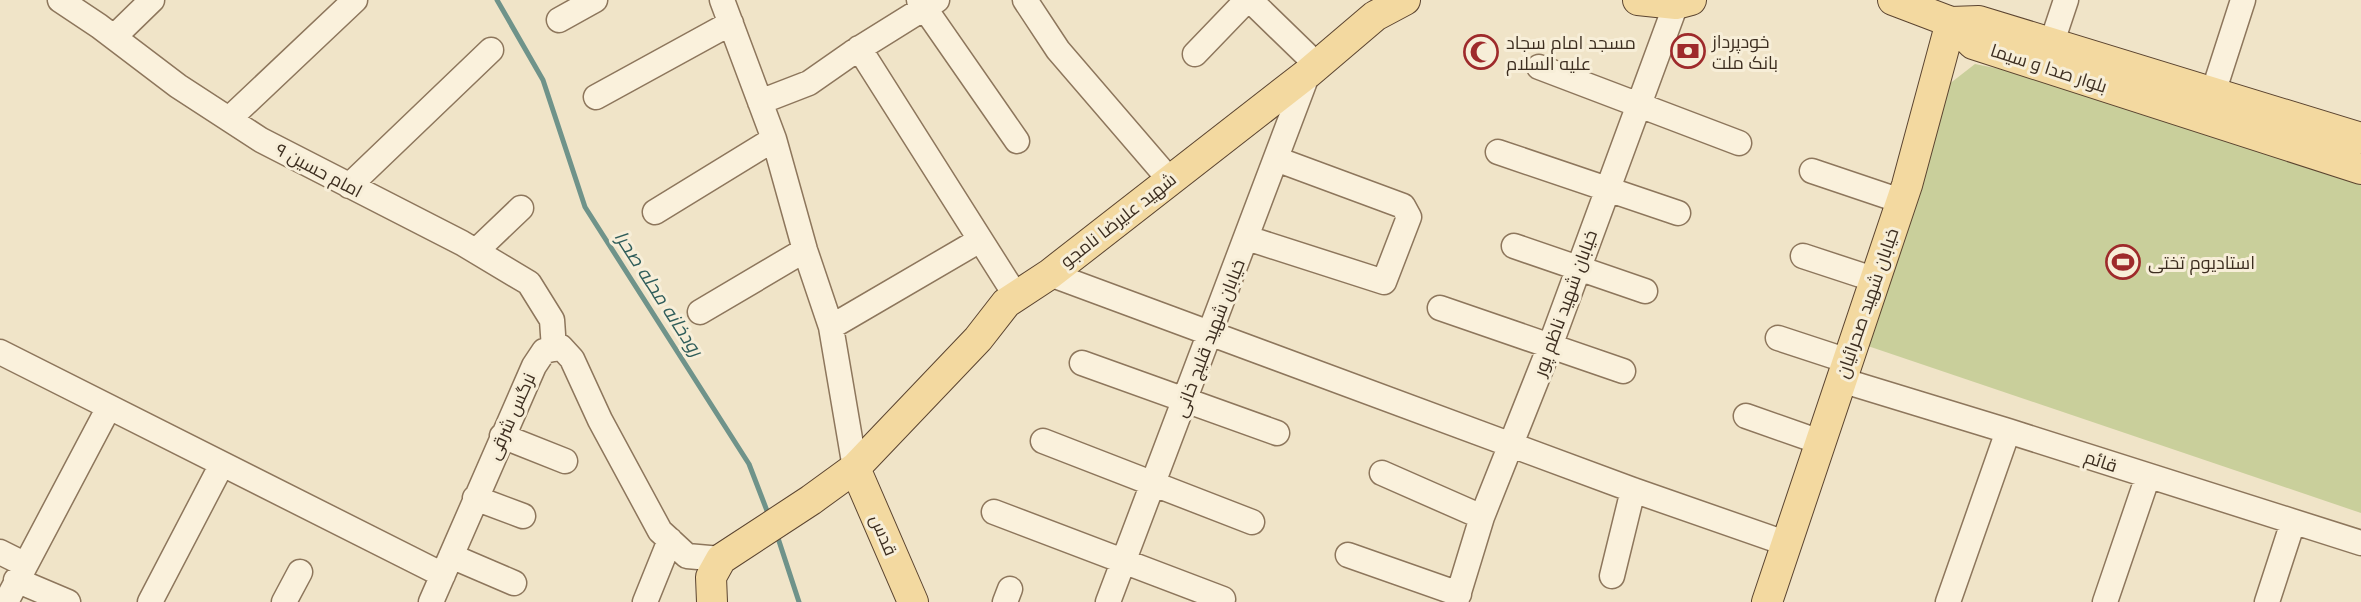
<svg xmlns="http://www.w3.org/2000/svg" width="2361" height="602" viewBox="0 0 2361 602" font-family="Lora,Cairo,serif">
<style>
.park{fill:#c9cf9b}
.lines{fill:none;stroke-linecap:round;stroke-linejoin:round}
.stream{stroke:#6f938a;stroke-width:5}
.minor-casing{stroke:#8d765c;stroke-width:27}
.major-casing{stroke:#5b4430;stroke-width:32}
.minor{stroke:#faf1dc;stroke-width:24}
.major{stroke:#f3d9a0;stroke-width:30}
.labels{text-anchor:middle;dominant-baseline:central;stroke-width:6;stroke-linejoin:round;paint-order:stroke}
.poi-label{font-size:18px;fill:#3d2e20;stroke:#f7eed8;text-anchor:start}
.street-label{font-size:18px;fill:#3d2e20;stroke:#f7eed8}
.water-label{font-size:19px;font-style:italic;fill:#2f5d5a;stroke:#f7eed8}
</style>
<rect width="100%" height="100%" fill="#f0e4c8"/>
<path class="park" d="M1975 64 2015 72 2361 182V513L1859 343 1948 85Z"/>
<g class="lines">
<path class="stream" d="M497 0 543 80 585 207 749 464 769 516
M777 535 799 602"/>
<g class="minor-casing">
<path id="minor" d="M60 0 99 26 178 86 261 140 462 243 529 283 552 320 554 349
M722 0 774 139 805 250 831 327 855 468
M919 0 1017 141
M1025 0 1058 50 1169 179
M1250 0 1316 64
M559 20 595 0
M114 37 152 0
M2052 42 2066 0
M859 48 1016 296
M1195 54 1247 0
M1539 67 1739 143
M2213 93 2243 0
M596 97 731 23
M760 102 809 83 852 53 937 0
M229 119 355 0
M1498 152 1678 213
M1812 171 1901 201
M349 186 491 50
M655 212 774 139
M1247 238 1384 282 1409 217 1403 206 1276 159
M1514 246 1645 291
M476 251 521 208
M1803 256 1876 280
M1050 274 1633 490 1785 543
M1440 308 1623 371
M700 312 805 250
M831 327 980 240
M1778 338 1848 361
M0 352 443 575
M1082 363 1277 433
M1841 380 2008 431 2361 543
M1746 416 1820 442
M502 436 565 461
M1043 441 1252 522
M1382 473 1482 517
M475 498 523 516
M994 512 1223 599
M0 552 24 564
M1348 555 1459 594
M451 556 514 583
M1612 576 1633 490
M16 580 68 602
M6 602 109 407
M150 602 222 464
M284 602 300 572
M431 602 534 366 544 351 561 347 572 359 600 420 660 531 687 556 721 559
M645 602 670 540
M1005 602 1010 589
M1108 602 1308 73
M1456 602 1482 517 1550 346 1676 4
M1948 602 2008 431
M2105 602 2148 476
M2267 602 2293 522"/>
</g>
<g class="major-casing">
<path id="major" d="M1638 0 1676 4 1691 0
M1893 0 1951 22 1973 44 2361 169
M1951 22 1979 21 2361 138
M855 468 913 602
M712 602 711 577 721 559 811 500 855 468 978 339 1006 303 1050 274 1308 73 1375 16 1405 0
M1767 602 1907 185 1951 22"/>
</g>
<use href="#minor" class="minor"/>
<use href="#major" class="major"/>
</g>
<defs>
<g id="bank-ring" transform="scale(1.75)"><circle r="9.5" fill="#f7eed8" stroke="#9e2a2b" stroke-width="1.5"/><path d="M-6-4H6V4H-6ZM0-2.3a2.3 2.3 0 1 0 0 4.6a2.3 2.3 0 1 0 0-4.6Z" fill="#9e2a2b"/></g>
<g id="mosque-ring" transform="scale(1.75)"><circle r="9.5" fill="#f7eed8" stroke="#9e2a2b" stroke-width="1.5"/><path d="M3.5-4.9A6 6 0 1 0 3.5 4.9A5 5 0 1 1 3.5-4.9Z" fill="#9e2a2b"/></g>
<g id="stadium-ring" transform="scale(1.75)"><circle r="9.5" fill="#f7eed8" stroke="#9e2a2b" stroke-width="1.5"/><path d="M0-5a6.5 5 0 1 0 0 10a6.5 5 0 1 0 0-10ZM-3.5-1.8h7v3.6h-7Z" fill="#9e2a2b"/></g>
</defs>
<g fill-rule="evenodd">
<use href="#bank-ring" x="1688" y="51"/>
<use href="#mosque-ring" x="1481" y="52"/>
<use href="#stadium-ring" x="2123" y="262"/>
</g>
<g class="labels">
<g class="poi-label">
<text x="1712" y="41">خودپرداز<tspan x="1712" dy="21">بانک ملت</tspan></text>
<text x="1506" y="42">مسجد امام سجاد<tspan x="1506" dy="21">علیه السلام</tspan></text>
<text x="2148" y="262">استادیوم تختی</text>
</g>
<g class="street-label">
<text transform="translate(2049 68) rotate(18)">بلوار صدا و سیما</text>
<text transform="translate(319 170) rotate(28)">امام حسین ۹</text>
<text transform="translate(1118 220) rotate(-38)">شهید علیرضا نامجو</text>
<text transform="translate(1565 303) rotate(-70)">خیابان شهید ناظم پور</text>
<text transform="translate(1867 303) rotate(-71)">خیابان شهید صحرائیان</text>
<text transform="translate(1209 338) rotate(-69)">خیابان شهید قلیچ خانی</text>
<text transform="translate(511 416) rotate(-66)">نرگس شرقی</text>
<text transform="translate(2101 461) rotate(18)">قائم</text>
<text transform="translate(884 535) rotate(67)">قدس</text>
</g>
<g class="water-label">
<text transform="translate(659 293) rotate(57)">رودخانه محله صحرا</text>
</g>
</g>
</svg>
